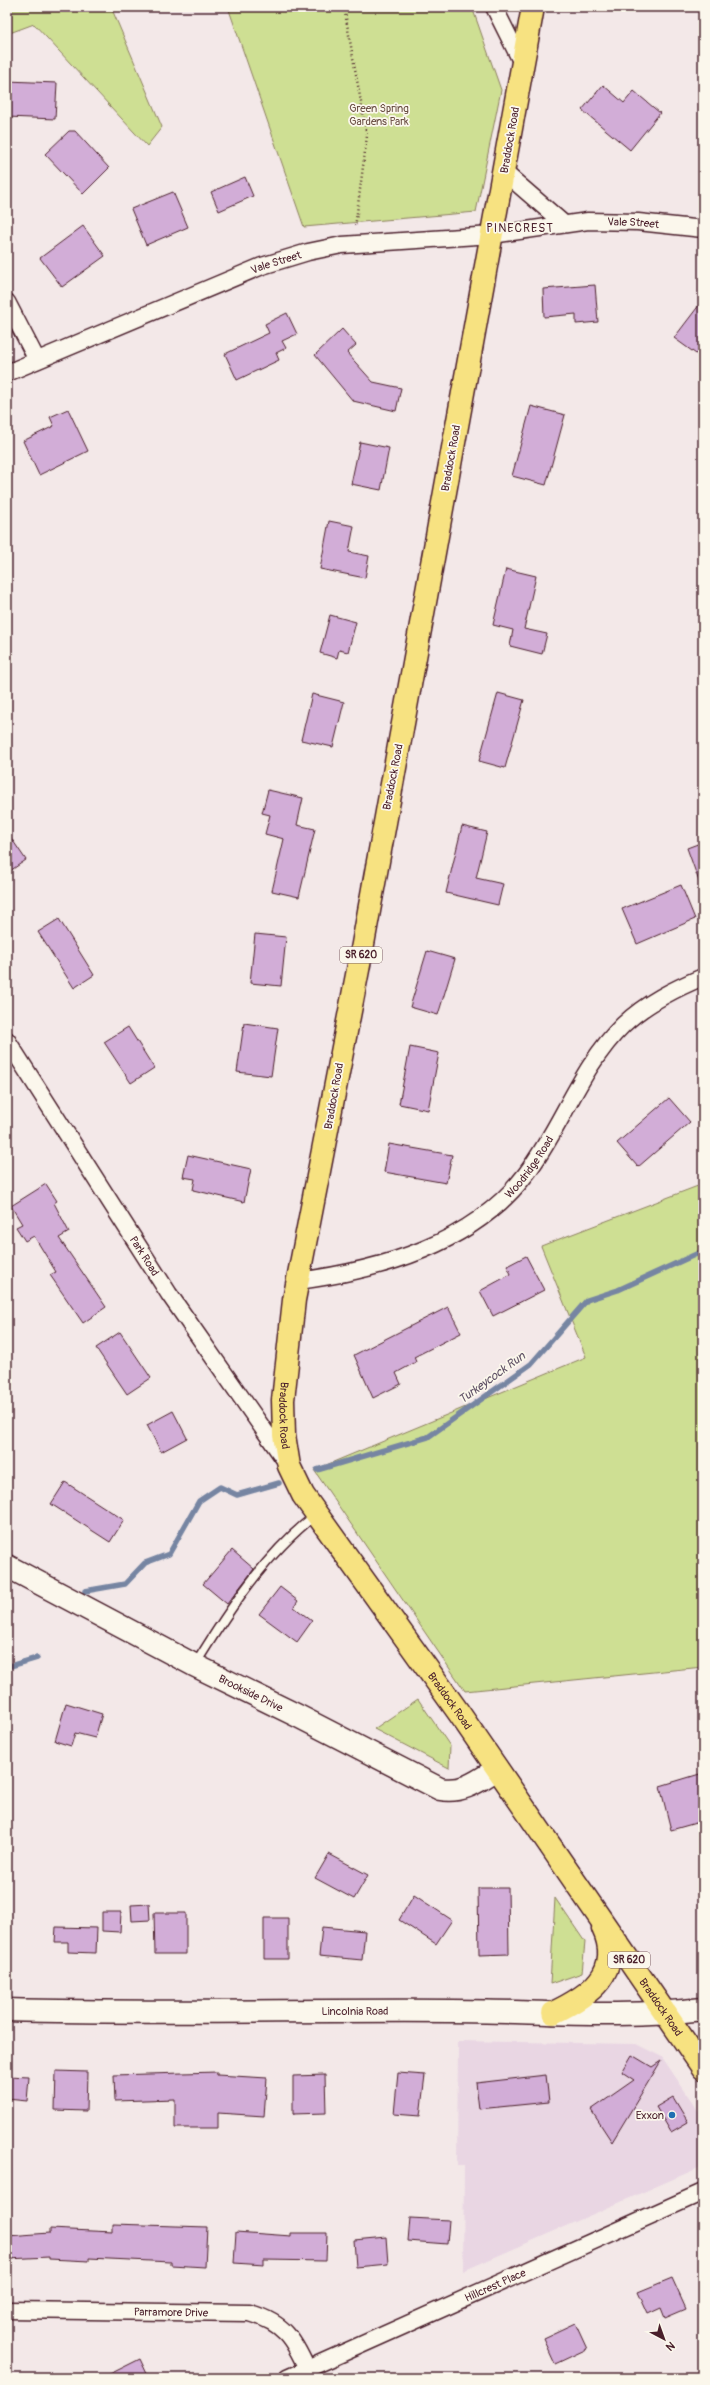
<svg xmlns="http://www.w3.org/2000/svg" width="710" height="2385" viewBox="0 0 710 2385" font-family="Pangolin,sans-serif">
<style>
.built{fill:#e9d6e3}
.green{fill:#cedf93;stroke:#8c7f5f}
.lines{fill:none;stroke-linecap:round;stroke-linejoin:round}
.stream{stroke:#7685a2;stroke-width:5.5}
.building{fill:#d2add7;stroke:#4a1f2b}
.lane-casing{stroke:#4a1f2b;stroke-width:11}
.street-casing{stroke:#4a1f2b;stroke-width:19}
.secondary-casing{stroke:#4a1f2b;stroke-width:25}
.primary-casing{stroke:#4a1f2b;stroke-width:25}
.path{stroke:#4a1f2b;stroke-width:2.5;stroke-dasharray:1 3;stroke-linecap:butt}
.lane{stroke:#fbf7ec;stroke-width:8}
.street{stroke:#fbf7ec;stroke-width:16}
.secondary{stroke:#fbf7ec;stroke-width:22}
.primary{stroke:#f7e281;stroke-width:22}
.poi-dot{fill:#1f6fb2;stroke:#fbf7ec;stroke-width:1.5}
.labels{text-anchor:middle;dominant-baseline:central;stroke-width:3.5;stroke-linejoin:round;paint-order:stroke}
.shield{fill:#fbf7ec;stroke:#7f6065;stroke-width:1}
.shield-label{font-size:10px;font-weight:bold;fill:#4a1f2b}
.park-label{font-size:11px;fill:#6b4f45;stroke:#fbf7ec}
.street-label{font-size:11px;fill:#4a1f2b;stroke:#fbf7ec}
.poi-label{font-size:11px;fill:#4a1f2b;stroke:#fbf7ec;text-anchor:end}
.neighbourhood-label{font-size:12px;letter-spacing:1px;fill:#4a1f2b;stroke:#fbf7ec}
.water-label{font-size:12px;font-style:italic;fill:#605266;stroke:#fbf7ec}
</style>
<rect width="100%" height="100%" fill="#f3e8e8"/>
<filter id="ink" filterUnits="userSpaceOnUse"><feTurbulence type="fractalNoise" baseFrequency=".025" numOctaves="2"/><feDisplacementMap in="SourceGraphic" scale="8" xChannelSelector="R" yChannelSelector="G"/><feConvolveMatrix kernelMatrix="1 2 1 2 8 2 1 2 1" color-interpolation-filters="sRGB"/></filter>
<g filter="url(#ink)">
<path class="built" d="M458 2041 636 2044 662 2057 703 2118V2166L463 2271 464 2166H457Z"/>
<path class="green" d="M7 7H111L162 127 147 146 34 24 7 34Z
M228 7H472L501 90 476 212 304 227Z
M703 1184V1667L465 1691 314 1470 586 1357 541 1246Z
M418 1699 450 1746 449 1768 374 1729Z
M555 1898 585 1942 582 1973 550 1984Z"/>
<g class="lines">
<path class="stream" d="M317 1470 428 1437 531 1364 587 1300 618 1290 703 1251
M85 1591 125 1584 145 1563 169 1554 199 1501 220 1487 237 1495 279 1483
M7 1667 37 1658"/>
</g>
<path class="building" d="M7 81 57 83 55 119 7 117Z
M603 85 624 103 634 91 660 113 630 150 582 110Z
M69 131H75L109 168 83 194 45 154Z
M245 177 253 196 219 211 211 192Z
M173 192 188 227 146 245 131 209Z
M83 226 105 256 62 287 40 258Z
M595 285 598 322 576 324V314L544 317 543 289Z
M703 300V359L674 338Z
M287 313 297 334 282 341 286 348 276 353 279 360 237 380 225 354 269 333 265 324Z
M342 329 356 345 347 353 373 382 401 388 396 411 353 401 315 355Z
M531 406 565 415 546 485 512 476Z
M68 409 88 451 39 475 23 441 54 426 50 417Z
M360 442 389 448 381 490 351 484Z
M329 521 354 526 349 552 369 556 365 578 320 569Z
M506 569 536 576 524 629 547 634 542 654 510 646 513 630 493 625Z
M330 615 356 622 348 652 339 650 337 658 320 653Z
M498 693 524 700 505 768 479 761Z
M312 694 344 702 333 747 301 740Z
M268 790 303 798 297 825 315 829 299 897 272 891 284 839 265 834 270 815 262 813Z
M462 826 487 832 476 878 503 884 498 905 446 893Z
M7 832 26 860 7 873Z
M703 842V886L701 887 687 848Z
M681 885 695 919 637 944 622 909Z
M59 919 94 975 74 988 38 932Z
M255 934 286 937 281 986 250 983Z
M427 951 455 959 438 1015 410 1007Z
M244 1023 278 1028 271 1076 237 1072Z
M128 1027 154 1068 131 1083 104 1042Z
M410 1047 439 1053 428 1110 399 1104Z
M669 1098 690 1122 638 1167 617 1143Z
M389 1144 452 1155 446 1183 384 1172Z
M188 1155 251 1169 244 1202 193 1190 195 1179 183 1177Z
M46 1184 57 1201 54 1203 69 1232 59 1238 106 1307 83 1323 50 1275 56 1272 34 1236 25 1241 16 1227 22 1224 11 1206Z
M526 1256 544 1290 493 1316 480 1291 511 1274 507 1266Z
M448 1307 461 1333 414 1357 416 1362 396 1373 401 1384 373 1398 354 1355Z
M120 1332 151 1378 127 1394 96 1348Z
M173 1411 187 1438 161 1452 147 1425Z
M65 1482 124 1520 110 1542 51 1504Z
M232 1550 254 1569 227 1604 203 1584Z
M280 1587 298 1601 294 1607 312 1621 297 1642 259 1614Z
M66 1703 102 1714 95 1738 75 1733 71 1746 55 1741Z
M703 1773V1821L671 1830 660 1786Z
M329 1854 368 1875 354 1899 315 1878Z
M478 1888H508L509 1954 479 1955Z
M414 1895 452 1920 436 1944 399 1920Z
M149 1904 150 1920 132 1921 131 1905Z
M102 1912H121L120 1932 102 1931Z
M154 1913H186V1954H155Z
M264 1918H288V1959H264Z
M56 1927 97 1928 96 1953 68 1952V1942H55Z
M322 1927 365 1931 362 1960 319 1956Z
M632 2055 652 2067 661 2061 612 2142 591 2110 634 2080 622 2072Z
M56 2071 87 2072 86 2111 55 2110Z
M217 2072V2075L267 2078 264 2116 218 2113V2128H175V2099L115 2101 114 2075Z
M398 2073 425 2075 420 2116 394 2114Z
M325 2075 326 2113 293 2114V2076Z
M546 2075 549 2102 479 2109 476 2083Z
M7 2076 29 2077 27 2101 7 2099Z
M673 2097 688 2122 671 2132 656 2107Z
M410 2218 449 2220 447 2244 408 2241Z
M113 2224 207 2227 205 2267 171 2265V2262L89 2258V2261L49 2259V2257L7 2259V2236L50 2233V2229L113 2232Z
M236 2232 291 2236V2233H327L326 2261 264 2260V2265L234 2263Z
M386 2237 388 2264 356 2267 354 2240Z
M672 2278 686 2309 665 2318 661 2308 648 2314 638 2292Z
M575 2323 587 2349 555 2364 543 2338Z
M140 2359 149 2378H102Z"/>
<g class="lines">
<g class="lane-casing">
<path id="lane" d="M195 1665C228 1611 266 1553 317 1514"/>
</g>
<g class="street-casing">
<g id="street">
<path d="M494 7 523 65"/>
<path d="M504 172 564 224"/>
<path d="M7 302 37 360"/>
<path id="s1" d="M7 373 262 266 308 252 342 245 492 235 588 221 638 222 703 229"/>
<path id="s2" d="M7 1040 169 1294 287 1463"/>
<path id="s3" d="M298 1281C381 1270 473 1244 526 1174 562 1127 580 1067 623 1025 646 1003 674 989 703 977"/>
<path id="s4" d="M7 2310 250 2313C284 2323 293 2338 307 2369"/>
<path id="s5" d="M287 2378 703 2192"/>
</g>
</g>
<g class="secondary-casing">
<g id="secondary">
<path id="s6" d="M7 1566 194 1665 298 1716 440 1789C464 1793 478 1781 497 1769"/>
<path id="s7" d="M7 2010C155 2014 303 2010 451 2011 535 2011 620 2019 703 2009"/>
</g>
</g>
<g class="primary-casing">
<g id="primary">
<path id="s8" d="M533 7 363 944 294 1300 283 1400 284 1435 289 1466 303 1495 459 1713 703 2068"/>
<path d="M553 2013C589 1996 624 1972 603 1928"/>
</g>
</g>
<path class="path" d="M344 7 367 136 355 228"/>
<use href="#lane" class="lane"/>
<use href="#street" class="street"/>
<use href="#secondary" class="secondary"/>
<use href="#primary" class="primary"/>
</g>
</g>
<circle class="poi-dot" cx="672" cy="2115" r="4"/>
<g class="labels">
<g class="shield">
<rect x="340" y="947" width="42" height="16" rx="3"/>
<rect x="608" y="1952" width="42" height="16" rx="3"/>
</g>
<g class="shield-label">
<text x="361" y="955">SR 620</text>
<text x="629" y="1960">SR 620</text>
</g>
<g class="park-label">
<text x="379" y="108">Green Spring<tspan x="379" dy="13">Gardens Park</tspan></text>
</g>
<g class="street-label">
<text transform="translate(510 140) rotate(-80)">Braddock Road</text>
<text stroke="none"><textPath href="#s1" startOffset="652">Vale Street</textPath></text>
<text stroke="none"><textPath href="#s1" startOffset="291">Vale Street</textPath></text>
<text transform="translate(451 458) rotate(-80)">Braddock Road</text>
<text transform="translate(393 777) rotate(-79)">Braddock Road</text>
<text transform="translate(334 1096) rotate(-80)">Braddock Road</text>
<text stroke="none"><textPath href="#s3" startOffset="266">Woodridge Road</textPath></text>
<text stroke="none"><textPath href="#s2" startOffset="256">Park Road</textPath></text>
<text stroke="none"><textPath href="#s8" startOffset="1431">Braddock Road</textPath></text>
<text stroke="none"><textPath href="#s6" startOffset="275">Brookside Drive</textPath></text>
<text stroke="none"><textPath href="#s8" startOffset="1767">Braddock Road</textPath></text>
<text stroke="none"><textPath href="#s8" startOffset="2139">Braddock Road</textPath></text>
<text stroke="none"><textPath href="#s7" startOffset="348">Lincolnia Road</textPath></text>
<text stroke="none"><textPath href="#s5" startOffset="228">Hillcrest Place</textPath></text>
<text stroke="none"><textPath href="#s4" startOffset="164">Parramore Drive</textPath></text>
</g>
<g class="poi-label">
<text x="664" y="2115">Exxon</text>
</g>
<g class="neighbourhood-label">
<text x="520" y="228">PINECREST</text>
</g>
<g class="water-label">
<text transform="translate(492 1378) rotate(-36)">Turkeycock Run</text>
</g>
</g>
<rect width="710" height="2385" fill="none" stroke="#fbf7ec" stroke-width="24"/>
<rect x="12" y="12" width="686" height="2361" fill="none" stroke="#4a1f2b" stroke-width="1.5" filter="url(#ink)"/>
<g transform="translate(664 2339) rotate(139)" stroke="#fbf7ec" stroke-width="3" paint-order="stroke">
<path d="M0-3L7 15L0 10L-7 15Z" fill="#4a1f2b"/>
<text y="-6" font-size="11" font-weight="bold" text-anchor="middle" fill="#4a1f2b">N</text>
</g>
</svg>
